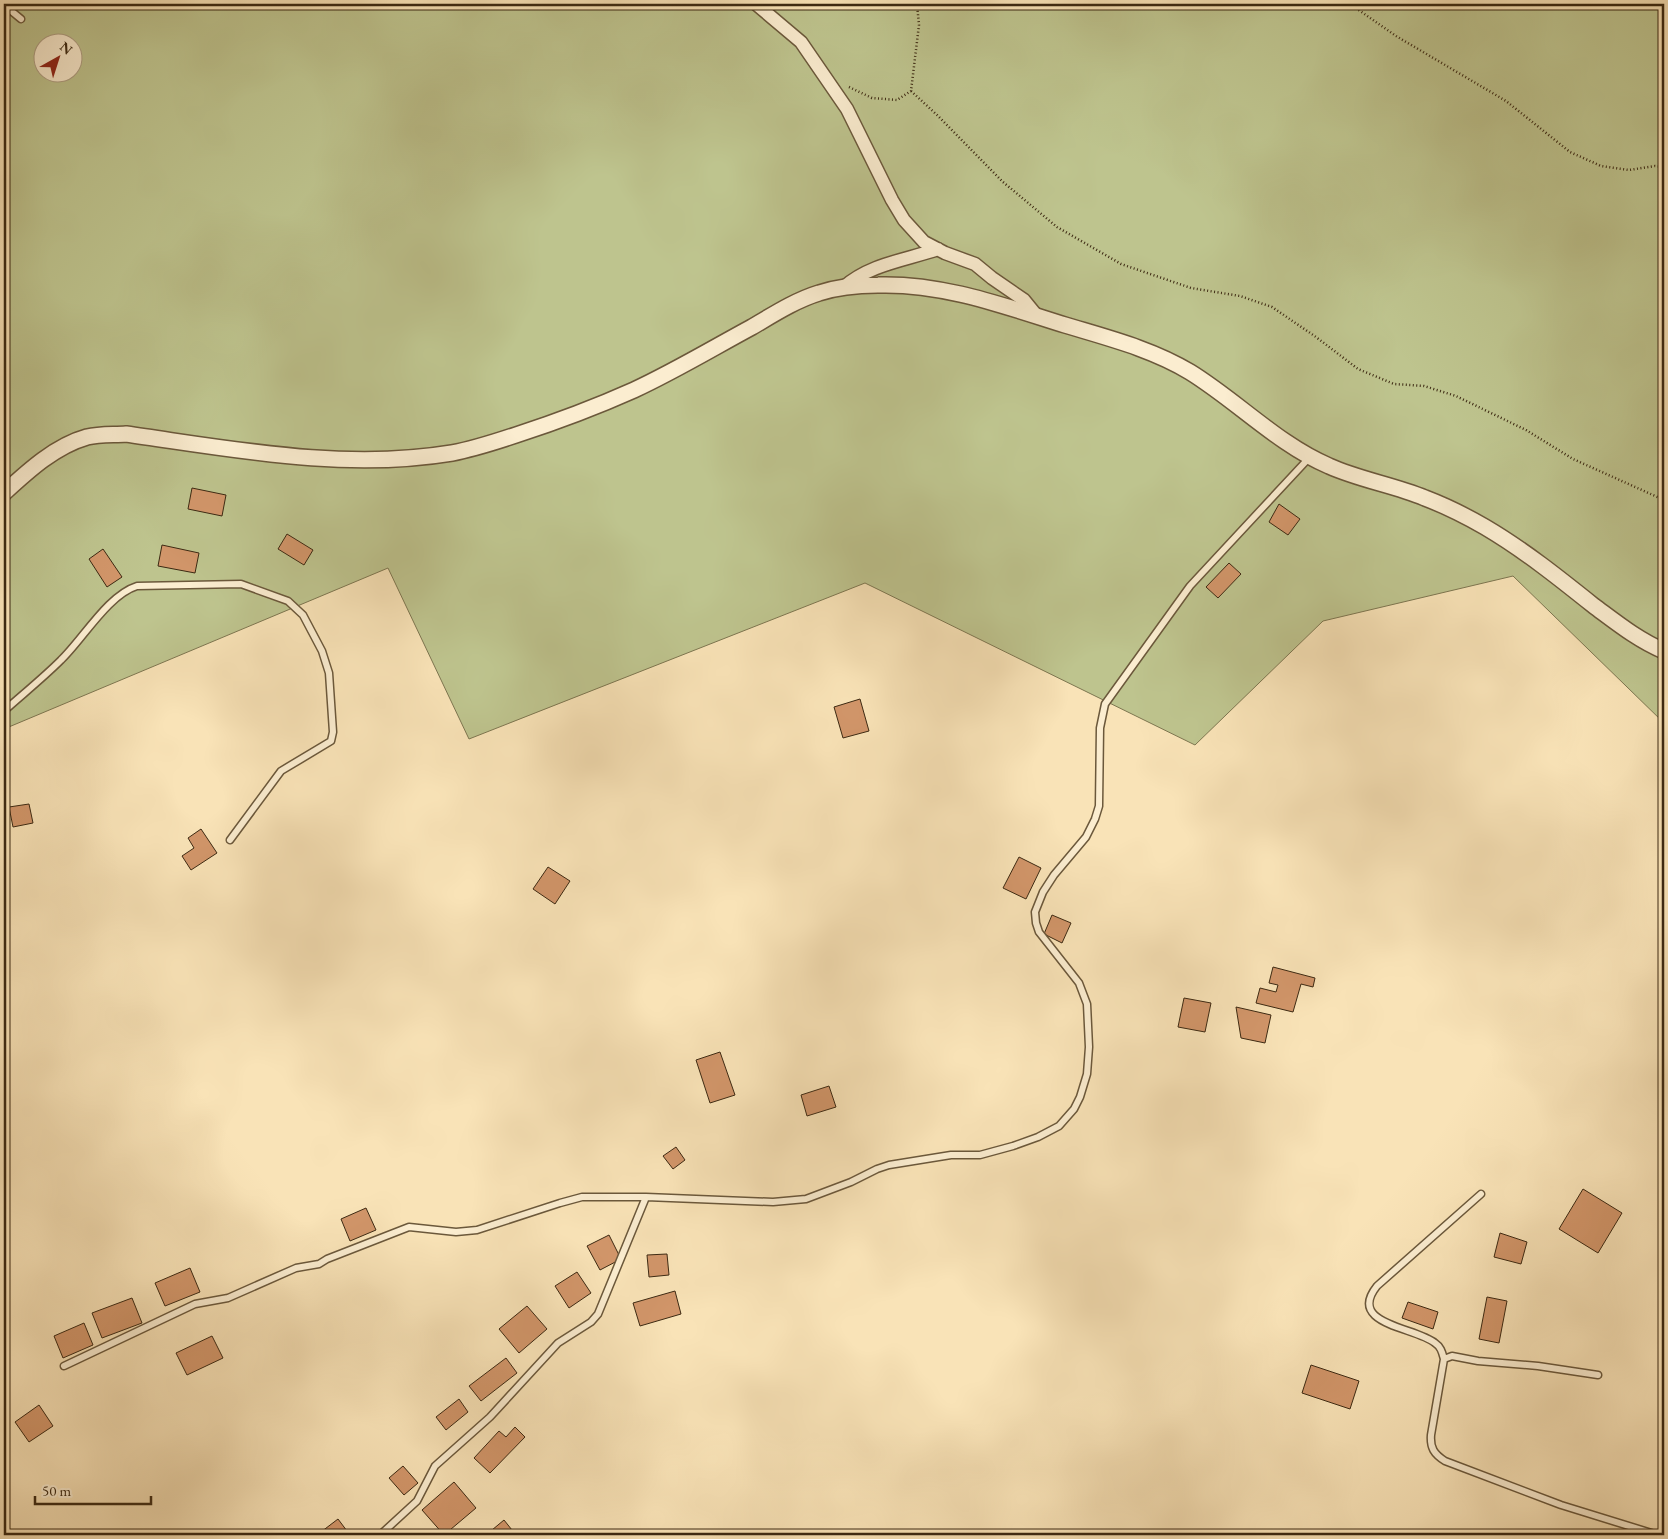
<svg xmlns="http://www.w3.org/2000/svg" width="1668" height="1539" viewBox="0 0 1668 1539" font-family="'EB Garamond',serif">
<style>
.green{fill:#bec48e;stroke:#7d7650;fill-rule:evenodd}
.building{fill:#d2966a;stroke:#3c2912}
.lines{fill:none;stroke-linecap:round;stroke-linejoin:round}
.service-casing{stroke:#6b583b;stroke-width:9}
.minor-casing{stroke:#6b583b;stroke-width:15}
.tertiary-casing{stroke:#6b583b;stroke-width:18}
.path{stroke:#3c2912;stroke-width:2.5;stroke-dasharray:1 2.5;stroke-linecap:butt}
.service{stroke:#fbedd0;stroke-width:6}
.minor{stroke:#fbedd0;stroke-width:12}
.tertiary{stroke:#fbedd0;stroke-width:15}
</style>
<rect width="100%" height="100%" fill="#f9e3b7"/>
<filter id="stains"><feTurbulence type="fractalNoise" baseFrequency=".004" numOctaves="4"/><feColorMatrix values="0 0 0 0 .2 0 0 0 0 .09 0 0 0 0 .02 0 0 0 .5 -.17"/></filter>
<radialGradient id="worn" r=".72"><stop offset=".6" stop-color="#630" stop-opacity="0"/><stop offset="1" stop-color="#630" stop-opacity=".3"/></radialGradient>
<path class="green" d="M4 4H1664V723L1513 576 1323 621 1195 745 865 583 469 739 388 568 4 729ZM42 42H72V72H42Z"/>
<path class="building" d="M192 488 226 495 222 516 188 509Z
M1279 504 1300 519 1288 535 1269 522Z
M287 534 313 550 304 565 278 549Z
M162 545 199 553 195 573 158 566Z
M103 549 122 577 107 587 89 559Z
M1229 563 1241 574 1218 598 1206 587Z
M860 699 869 731 843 738 834 707Z
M29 804 33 823 13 827 9 807Z
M201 829 217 853 191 870 182 856 194 848 188 838Z
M1019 857 1041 868 1026 899 1003 888Z
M548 867 570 881 555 904 533 889Z
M1052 915 1071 923 1062 943 1044 934Z
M1273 967 1315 978 1313 987 1301 984 1293 1012 1256 1003 1260 988 1276 992 1278 985 1269 983Z
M1184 998 1211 1003 1205 1032 1178 1027Z
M1236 1007 1271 1015 1265 1043 1241 1038Z
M720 1052 735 1095 710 1103 696 1060Z
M829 1086 836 1107 807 1116 801 1095Z
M676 1147 685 1160 673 1169 663 1156Z
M1583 1189 1622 1213 1598 1253 1559 1229Z
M366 1208 376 1230 350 1241 341 1219Z
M1500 1233 1527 1242 1521 1264 1494 1257Z
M609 1235 621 1259 600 1270 587 1246Z
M667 1254 669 1275 649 1277 647 1255Z
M190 1268 200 1292 165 1306 155 1283Z
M577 1272 591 1293 569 1308 555 1286Z
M675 1291 681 1314 640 1326 633 1303Z
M1487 1297 1507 1301 1499 1343 1479 1339Z
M132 1298 142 1323 102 1338 92 1313Z
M1408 1302 1438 1312 1433 1329 1402 1318Z
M527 1306 547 1329 519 1353 499 1329Z
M84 1323 93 1345 63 1358 54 1336Z
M212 1336 223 1358 187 1375 176 1353Z
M506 1358 517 1373 481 1401 469 1386Z
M1311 1365 1359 1381 1350 1409 1302 1393Z
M459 1399 468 1412 446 1430 436 1417Z
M39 1405 53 1426 29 1442 15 1422Z
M515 1427 525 1437 490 1473 474 1458 499 1431 506 1437Z
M403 1466 418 1483 404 1495 389 1478Z
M454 1482 476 1508 444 1535 422 1510Z
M338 1519 350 1535H317Z
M504 1520 516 1535H486Z"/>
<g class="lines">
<g class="service-casing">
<path id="service" d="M4 5 21 19
M4 711C23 694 43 678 61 660 83 639 108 595 137 586L241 584 288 601 303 615 322 651 329 673 333 732 331 741 281 771 230 840
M1481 1194 1377 1286C1346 1325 1416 1327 1435 1343 1441 1347 1442 1352 1444 1359L1431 1435C1430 1448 1434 1454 1445 1461L1561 1505 1658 1535
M4 1210 5 1209
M1444 1359 1452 1356 1478 1361 1538 1366 1598 1375
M64 1366 195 1304 228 1298 296 1268 319 1264 327 1259 409 1227 456 1232 477 1230 560 1203 582 1197H646L773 1202 806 1199 851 1182 877 1169 889 1165 951 1155H980L1013 1146 1038 1137 1059 1126 1074 1109 1080 1097 1087 1074 1089 1047 1087 1004 1079 983 1039 932 1036 923 1035 912 1043 892 1054 875 1086 837 1095 819 1099 806 1100 728 1105 704 1190 586 1309 458
M380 1535 417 1501 435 1466 490 1417 558 1343 591 1322 598 1314 646 1197"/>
</g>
<g class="minor-casing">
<path id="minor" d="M756 4 801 42 847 109 892 200 904 220 924 242 945 253 975 264 992 278 1024 300 1037 316
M844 287C870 264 906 260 938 249"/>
</g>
<g class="tertiary-casing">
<path id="tertiary" d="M4 493C28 471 55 446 87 437 100 434 114 435 126 434 233 449 344 471 452 453 474 449 495 442 516 435 556 422 596 407 634 390 675 371 713 348 752 327 774 314 796 300 819 293 837 287 859 285 878 285 943 283 1004 306 1065 325 1108 338 1152 349 1190 372 1237 401 1279 445 1329 466 1360 480 1394 485 1425 498 1446 506 1466 516 1485 527 1524 550 1559 578 1594 606 1617 623 1638 640 1664 651"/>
</g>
<path class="path" d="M1350 4 1396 36 1506 101 1570 152 1601 166 1629 170 1655 166 1664 167
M849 87 872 98 897 100 911 91 919 25 917 4
M911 91 937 115 1003 182 1057 227 1121 264 1191 288 1240 296 1272 307 1316 337 1358 369 1394 384 1424 386 1456 396 1526 430 1573 459 1664 500"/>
<use href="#service" class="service"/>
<use href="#minor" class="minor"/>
<use href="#tertiary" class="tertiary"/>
</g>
<rect width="1668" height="1539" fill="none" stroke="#f9e3b7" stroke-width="20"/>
<rect x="5" y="5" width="1658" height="1529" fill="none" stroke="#3c2912" stroke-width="2.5"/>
<rect x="10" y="10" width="1648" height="1519" fill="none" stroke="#3c2912"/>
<g transform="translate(58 58) rotate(39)"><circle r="24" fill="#fbedd0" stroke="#af9f84"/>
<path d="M0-4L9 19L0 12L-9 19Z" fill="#8f2418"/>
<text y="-8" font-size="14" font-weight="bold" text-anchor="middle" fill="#3c2912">N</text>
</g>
<path d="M35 1496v8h116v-8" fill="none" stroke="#3c2912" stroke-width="2.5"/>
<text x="42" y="1496" font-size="15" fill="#3c2912" stroke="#fbedd0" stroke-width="4" paint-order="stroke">50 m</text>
<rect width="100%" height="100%" filter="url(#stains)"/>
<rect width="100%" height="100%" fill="url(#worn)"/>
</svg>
